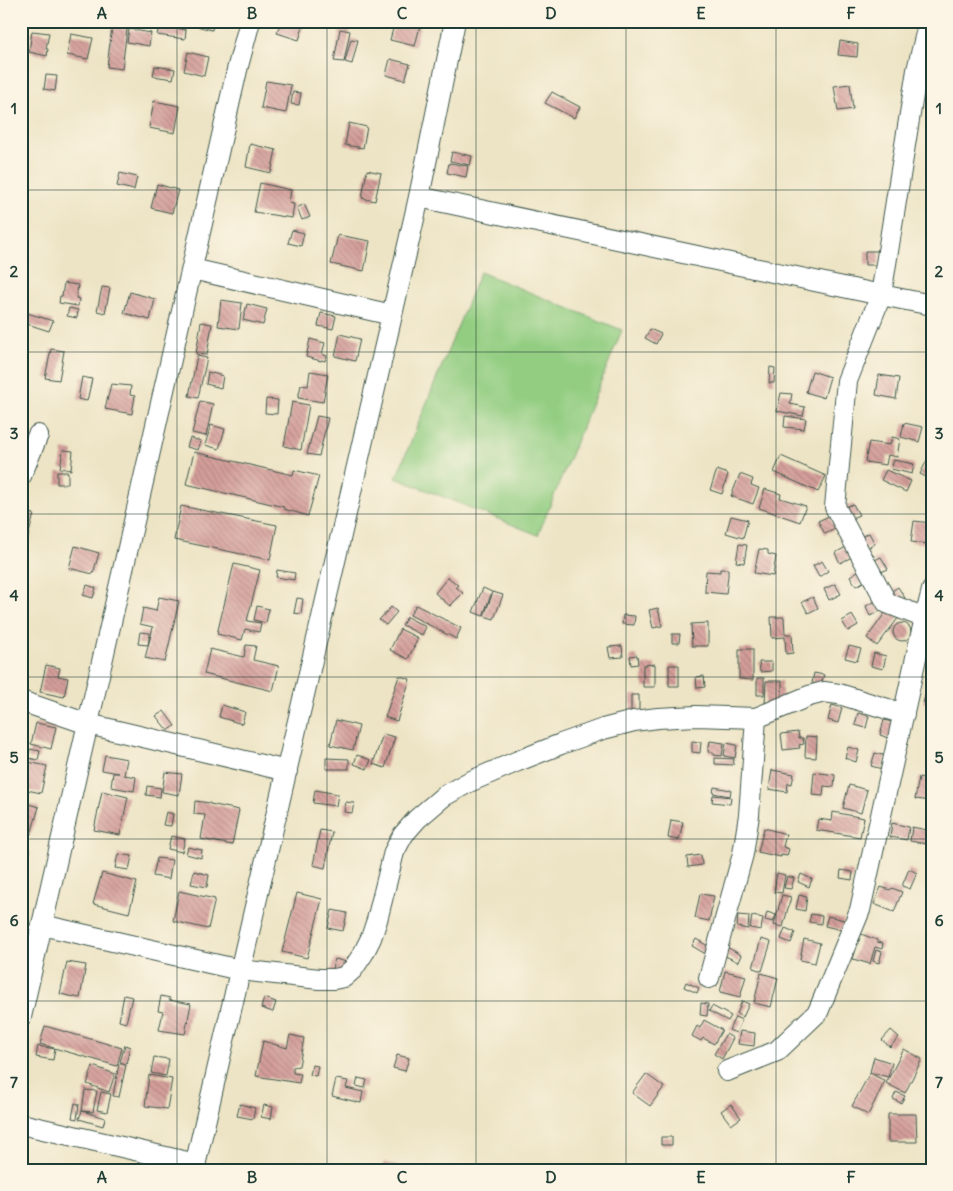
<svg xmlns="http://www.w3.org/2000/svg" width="953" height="1191" viewBox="0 0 953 1191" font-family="Delius,sans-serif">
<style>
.garden{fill:#92cd81;stroke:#58855a}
.building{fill:url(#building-back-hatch)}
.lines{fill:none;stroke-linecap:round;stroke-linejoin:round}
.minor-casing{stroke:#3e564a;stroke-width:22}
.minor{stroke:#fff;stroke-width:20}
.grid{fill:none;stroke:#1f3d34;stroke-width:1;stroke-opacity:0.55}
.neatline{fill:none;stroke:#1f3d34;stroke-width:2}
.grid-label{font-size:16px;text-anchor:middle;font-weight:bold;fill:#1f3d34}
</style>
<defs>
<pattern id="building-back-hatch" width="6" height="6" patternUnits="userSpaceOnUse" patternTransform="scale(1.25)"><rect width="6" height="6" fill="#d59e9a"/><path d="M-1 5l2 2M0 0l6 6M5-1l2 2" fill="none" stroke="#ac827e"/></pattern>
</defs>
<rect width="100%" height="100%" fill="#fcf5e5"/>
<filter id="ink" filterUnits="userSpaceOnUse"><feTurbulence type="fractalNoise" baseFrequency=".02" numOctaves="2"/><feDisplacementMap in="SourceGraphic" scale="10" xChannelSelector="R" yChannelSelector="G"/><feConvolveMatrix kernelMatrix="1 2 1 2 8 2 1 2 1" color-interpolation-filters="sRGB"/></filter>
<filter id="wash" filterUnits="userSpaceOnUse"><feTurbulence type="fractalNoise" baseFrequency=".0096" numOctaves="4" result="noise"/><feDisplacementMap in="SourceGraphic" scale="20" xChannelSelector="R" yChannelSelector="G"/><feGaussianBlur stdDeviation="1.12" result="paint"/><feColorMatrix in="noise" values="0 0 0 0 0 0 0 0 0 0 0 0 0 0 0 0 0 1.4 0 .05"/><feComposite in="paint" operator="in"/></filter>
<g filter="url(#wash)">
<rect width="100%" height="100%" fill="#ede4c5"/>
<path class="garden" d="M480 272 622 330 538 535 396 478Z"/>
<g id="blocks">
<path class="building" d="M185 21H214L212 30 184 23Z
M281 21H305L299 40 277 33Z
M395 21H402L420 26 415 46 390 40Z
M159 25 186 30 185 39 157 35Z
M112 27 127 29 122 69 107 67Z
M129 29 151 33 149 46 127 42Z
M340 29 350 31 344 62 334 61Z
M32 31 49 33 46 49H48L47 56 29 52Z
M71 34 93 38 88 59 67 55Z
M351 39 358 40 352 64 345 62Z
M840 41 858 44 857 57 838 55Z
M188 52 208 57 204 76 184 71Z
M390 59 410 64 405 80 386 75Z
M155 66 175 69 173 79 153 76Z
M46 75 57 76 55 91 44 89Z
M266 81 291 85 286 113 261 108Z
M850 84 853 109 838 111 834 86Z
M293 92 301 93 299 105 291 104Z
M552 92 580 107 574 118 545 103Z
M154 101 180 106 175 133 149 128Z
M349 123 367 127 363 148 345 145Z
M250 144 276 150 271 173 246 167Z
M452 152 472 156 470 165 450 161Z
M449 163 468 166 466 177 447 173Z
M367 170 381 173 375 201 362 198Z
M120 173 137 177 134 190 117 186Z
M260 183 291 190 289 203 294 204 292 218 254 212Z
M157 184 178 190 172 213 151 208Z
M304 204 310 217 302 220 297 208Z
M292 230 304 233 301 246 288 243Z
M338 235 370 241 364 271 331 264Z
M865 251H879V265H865Z
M64 283 78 285 76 298 79 299 78 306 59 303 60 296H62Z
M102 287 110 288 105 313 97 311Z
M130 292 155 299 150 320 124 313Z
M221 300 242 303 239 329 218 326Z
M247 304 267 309 263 325 243 320Z
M69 308 78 310 77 318 67 316Z
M21 311 53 321 49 331 21 322Z
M321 313 336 316 333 329 318 326Z
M201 322 212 324 207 355 196 354Z
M650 329 661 334 656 344 645 338Z
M340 334 360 339 355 361 335 356Z
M310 339 325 343 322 354 327 356 325 361 321 360V361L306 357Z
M51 349 64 351 59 380 45 378Z
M197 356 207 358 198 398 189 396Z
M770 367 775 368 774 383H769Z
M310 371 328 374 323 402 298 398 301 385 308 386Z
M812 371 830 377 824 398 806 392Z
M208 372 223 376 221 388 206 384Z
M879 375 899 378 896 399 876 395Z
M82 377 92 379 87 401 78 399Z
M111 384 131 386 130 395 135 396 132 414 105 409Z
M781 393 792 394 790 404 805 407 803 416 777 411Z
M266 399 278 400 277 414 265 413Z
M200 401 213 404 206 436 192 433Z
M292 402 309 405 301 450 284 446Z
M317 416 328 418 319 456 307 454Z
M785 416 806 419 804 429 784 427Z
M904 423 923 427 919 442 901 437Z
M211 425 225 429 219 449 205 445Z
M892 437 900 439 897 457 888 455 886 465 865 462 869 442 890 445Z
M190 438 201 441 198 450 187 447Z
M63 450 73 451 71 470 60 468Z
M932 450V474L930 479 920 474Z
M194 452 293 475 294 470 319 476 308 516 284 509V507L186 484Z
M781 456 826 476 818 492 774 472Z
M894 460 914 464 912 474 891 469Z
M717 470 728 474 722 494 710 490Z
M886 470 911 481 906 492 881 480Z
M57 472H68V484H57Z
M740 474 753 479 751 485 759 488 753 504 731 496Z
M765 489 781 494 780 498 806 506 800 522 759 508Z
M853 504 859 515 849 519 843 508Z
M181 506 277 525 270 560 174 540Z
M21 511 34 514 26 545 21 543Z
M731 516 748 520 743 538 726 533Z
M829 516 835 529 825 534 818 521Z
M914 521 931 523 929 544 911 542Z
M869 533 875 544 864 550 858 539Z
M739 544 747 545 744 563 736 562Z
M75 546 99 553 93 574 69 568Z
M846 547 852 557 840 563 835 553Z
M759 549 768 550V554L776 556 773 576 754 573Z
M881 557 888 569 879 573 873 561Z
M822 561 828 571 819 577 813 566Z
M234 564 260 570 247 621 261 623 259 632 245 629 242 640 217 634Z
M720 569H728V575L726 594 705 592 706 571 720 572Z
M277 570 295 573 294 580 276 577Z
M858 571 865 581 856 586 850 576Z
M448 577 458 585 456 587 463 593 450 606 435 593Z
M835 584 841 594 829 600 824 589Z
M87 585 96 588 93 598 83 595Z
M898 587 905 598 896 604 889 593Z
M483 588 492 592 483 616 473 612Z
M493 592 503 595 494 619 484 616Z
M159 597 179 601 165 662 145 658 153 627 140 624 143 608 156 611Z
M813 597 818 608 808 613 802 602Z
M297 598 303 599 301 614 294 613Z
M876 601 881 611 870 616 866 606Z
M416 605 461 628 456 639 410 615Z
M257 606 269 609 266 623 254 620Z
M391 607 397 612 386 625 379 620Z
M658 608 662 626 653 628 649 610Z
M888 609 899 617 877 646 867 638Z
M623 615 635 616 634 625 622 624Z
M852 615 858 625 848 631 842 621Z
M407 617 426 627 422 635 402 625Z
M771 617H784L785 634H792L793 653 786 654 785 637 772 638Z
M893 632a9 9 0 1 1 18 0a9 9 0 1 1-18 0Z
M708 623V646H692L691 624Z
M400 629 418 638 408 659 390 650Z
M140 632 150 633 148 645 138 644Z
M672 634H680L679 643H672Z
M246 645 256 646 253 660 279 666 273 691 204 674 210 649 244 657Z
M622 646 623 657 610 658 608 647Z
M849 646 861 649 857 661 845 658Z
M739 649H753V680L739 679Z
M874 653 886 656 883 669 871 666Z
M637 655 638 664 631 665 630 656Z
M759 662H772V671L760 672Z
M655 664V687H643V665Z
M46 665 60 668 58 676 68 678 64 697 40 692Z
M669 665H679V686H669Z
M814 673 824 675 821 685 812 683Z
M399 676 410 679 397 721 385 717Z
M704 676 705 687 697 688 696 677Z
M757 678H764V695H757Z
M766 681H782V700L765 705Z
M927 691 932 693V706L923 702Z
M631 695H639V716H631Z
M222 705 245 712 242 724 219 717Z
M832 705 842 708 838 723 828 720Z
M164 711 175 726 168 731 156 716Z
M858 713 869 716 866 728 855 725Z
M336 720 359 726 353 750 330 745Z
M884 720 896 723 891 739 880 735Z
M36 723 56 727 51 749 31 744Z
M798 732 799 738H803L804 744 799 745 800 748 783 750 781 734Z
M383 734 395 737 385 768 373 764Z
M806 736 817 737 816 758 805 757Z
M692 741 701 742 700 753 692 752Z
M710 741 724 743 722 756 714 755V753L708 752Z
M726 743 737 745 735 758 724 756Z
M848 747 859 750 856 762 845 758Z
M30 749 40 751 38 760 28 758Z
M875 753 886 756 882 769 871 766Z
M105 755 127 759 124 775 136 777 134 791 111 787 113 773H119L102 770Z
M357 755 371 760 367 769 354 764Z
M326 758 349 759V769H326Z
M715 758 734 759 733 765 715 764Z
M28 762 47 766 41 793 22 789Z
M772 770 794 774 792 784 788 783 787 792 769 789Z
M165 772 182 774 179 795 162 792Z
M814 772 835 775 834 787 824 786 823 796 812 795Z
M919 777 932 780V801L915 799Z
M849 785 867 790 861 813 843 808Z
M147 786 161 788 160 797 146 795Z
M714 787 731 790 730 796 713 793Z
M315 790 338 794 336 806 313 803Z
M102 791 128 797 120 835 94 830Z
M713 795 731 797 730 804 712 802Z
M195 801 210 803V804L239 810 232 845 201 839 205 815 194 814Z
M21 802 39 807 31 834 21 832Z
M346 802 354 803 352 813 344 812Z
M166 812 173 814 171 826 163 825Z
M833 812 864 818 860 837 816 830 818 819 832 821Z
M671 820 683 822 679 840 668 838Z
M892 823 909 827 907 840 890 837Z
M912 827 932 831V845L910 841Z
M764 828 786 834 783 847 789 849 787 856 781 855V857L758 852Z
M320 830 332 832 325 868 313 865Z
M171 836 185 839 182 852 168 849Z
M188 847 202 850 201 858 186 854Z
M21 849 30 851 23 882H21Z
M118 854 132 856 129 870 115 868Z
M701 855 702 865 688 867 687 857Z
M157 858 172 860 169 879 153 876Z
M909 869 917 873 910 889 902 886Z
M841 870 853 872 852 880 840 878Z
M194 871 209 875 207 887 191 884Z
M102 873 137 882 129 913 93 904Z
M777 873 785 875 782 893 774 892Z
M801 874 812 879 809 887 798 882Z
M787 876 794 878 791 889 784 888Z
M881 887 890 890 892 888 902 892 894 912 874 904Z
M179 891 215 899 208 929 173 921Z
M297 893 322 899 307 958 282 952Z
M700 894 714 896 709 921 695 918Z
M782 895 791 897 783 927 774 925Z
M799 895 807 897 805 911 796 909Z
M332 910 347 913 343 931 328 928Z
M767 912 776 915 773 922 765 920Z
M811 914 822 916 821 924 809 922Z
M738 915 749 916 748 929 737 927Z
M752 916 763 918 761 930 750 928Z
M828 916 844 920 842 930 825 926Z
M785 928 795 932 791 943 781 939Z
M861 934 877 940V942L883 943 882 949 875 947 870 964 853 959Z
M21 936 27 937 25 951 21 950Z
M696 939 713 949 709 956 692 946Z
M761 939 771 942 762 971 753 968Z
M804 939 820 943 815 963 800 960Z
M725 946 741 955 738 962 721 954Z
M876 950 882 952 879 963 873 961Z
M335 959 347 962 344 974 331 971Z
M67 962 86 965 80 998 60 994Z
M725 971 746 976 740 997 720 992Z
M761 973 778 978 771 1007 754 1003Z
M686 982 699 988 697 993 684 987Z
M124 995 132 997 126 1023 119 1021Z
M161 996 170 998 169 1000 191 1004 185 1034 159 1030 163 1012 158 1011Z
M264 998 276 1002 273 1012 261 1008Z
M742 1001 749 1004 743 1017 737 1014Z
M701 1003 708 1004 707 1016 700 1015Z
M712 1006 731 1016 728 1021 709 1011Z
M735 1017 742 1020 736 1033 729 1030Z
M704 1020 722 1030 714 1044 703 1038 701 1041 692 1036 697 1026 700 1028Z
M45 1026 122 1048 117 1066 40 1044Z
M891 1030 899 1037 890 1047 882 1040Z
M740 1031 755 1033 754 1046 738 1044Z
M726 1034 733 1038 722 1059 714 1054Z
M290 1035 304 1038 299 1066 293 1067V1073L301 1074 299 1083 256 1076 263 1041 287 1048Z
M125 1045 130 1047 126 1064 120 1062Z
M38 1046 55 1049 53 1060 36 1057Z
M904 1049 922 1059 905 1093 886 1083Z
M397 1055 409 1058 405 1071 393 1068Z
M154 1057 169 1059 166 1076 151 1073Z
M874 1057 892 1063 888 1077 870 1072Z
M119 1064 126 1065 119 1097 113 1096Z
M312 1065 318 1066 316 1076 310 1075Z
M93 1066 115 1074 109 1092 87 1084Z
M870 1073 885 1081 868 1115 852 1106Z
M646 1074 664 1087 650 1106 632 1093Z
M149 1075 172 1079 167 1109 145 1106Z
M358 1078 367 1080 365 1088 356 1086Z
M336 1079 348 1081 346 1088 363 1092 361 1103 332 1096Z
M85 1090 97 1091 93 1112 82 1111 105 1118 103 1126 79 1119 82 1111Z
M101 1092 111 1094 107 1112 97 1110Z
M896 1092 905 1096 901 1103 893 1099Z
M75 1103 79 1104 77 1119 72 1118Z
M240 1104 255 1108 253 1119 237 1116Z
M731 1104 741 1118 731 1125 721 1111Z
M264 1105 273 1107 271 1119 261 1117Z
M888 1114H916L917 1142H888Z
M661 1137H672V1145H661Z
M384 1162 408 1169V1170H382Z"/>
</g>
</g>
<g filter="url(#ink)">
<use href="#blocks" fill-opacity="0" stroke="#3e564a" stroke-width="1"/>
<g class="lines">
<g class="minor-casing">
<path id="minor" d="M419 197 881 295 932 305
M192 269 392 315
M21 476 38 435
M925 618 887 603 835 507 847 381 881 295 917 70 929 21
M21 701 88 724 287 771
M42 925 240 970 319 979H334L344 977 353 969 363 954 371 938 377 920 394 852 403 835 417 819 444 796 469 782 518 761 561 744 603 729 634 721 658 718 696 716 756 718 809 696 824 692 839 694 904 714
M709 978 743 854 749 815 756 718
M21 1017 237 70 250 21
M727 1071 777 1051 818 1012 860 910 921 635 932 590
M21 1124 196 1164
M194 1170 392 315 419 197 455 21"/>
</g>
<use href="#minor" class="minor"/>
</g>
</g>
<path class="grid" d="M177 21V1170M327 21V1170M476 21V1170M626 21V1170M776 21V1170M21 190H932M21 352H932M21 514H932M21 677H932M21 839H932M21 1001H932"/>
<rect width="953" height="1191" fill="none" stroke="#fcf5e5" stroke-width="55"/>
<rect x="28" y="28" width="898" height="1136" class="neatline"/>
<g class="grid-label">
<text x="102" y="19">A</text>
<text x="252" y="19">B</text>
<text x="402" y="19">C</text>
<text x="551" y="19">D</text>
<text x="701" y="19">E</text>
<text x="851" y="19">F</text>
<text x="14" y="114">1</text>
<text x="939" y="114">1</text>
<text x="14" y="277">2</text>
<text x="939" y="277">2</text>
<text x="14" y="439">3</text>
<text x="939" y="439">3</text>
<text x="14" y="601">4</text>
<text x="939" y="601">4</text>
<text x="14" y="763">5</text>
<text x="939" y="763">5</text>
<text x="14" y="926">6</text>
<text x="939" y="926">6</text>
<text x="14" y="1088">7</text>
<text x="939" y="1088">7</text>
<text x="102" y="1183">A</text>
<text x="252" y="1183">B</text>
<text x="402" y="1183">C</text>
<text x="551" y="1183">D</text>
<text x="701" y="1183">E</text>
<text x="851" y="1183">F</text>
</g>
</svg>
